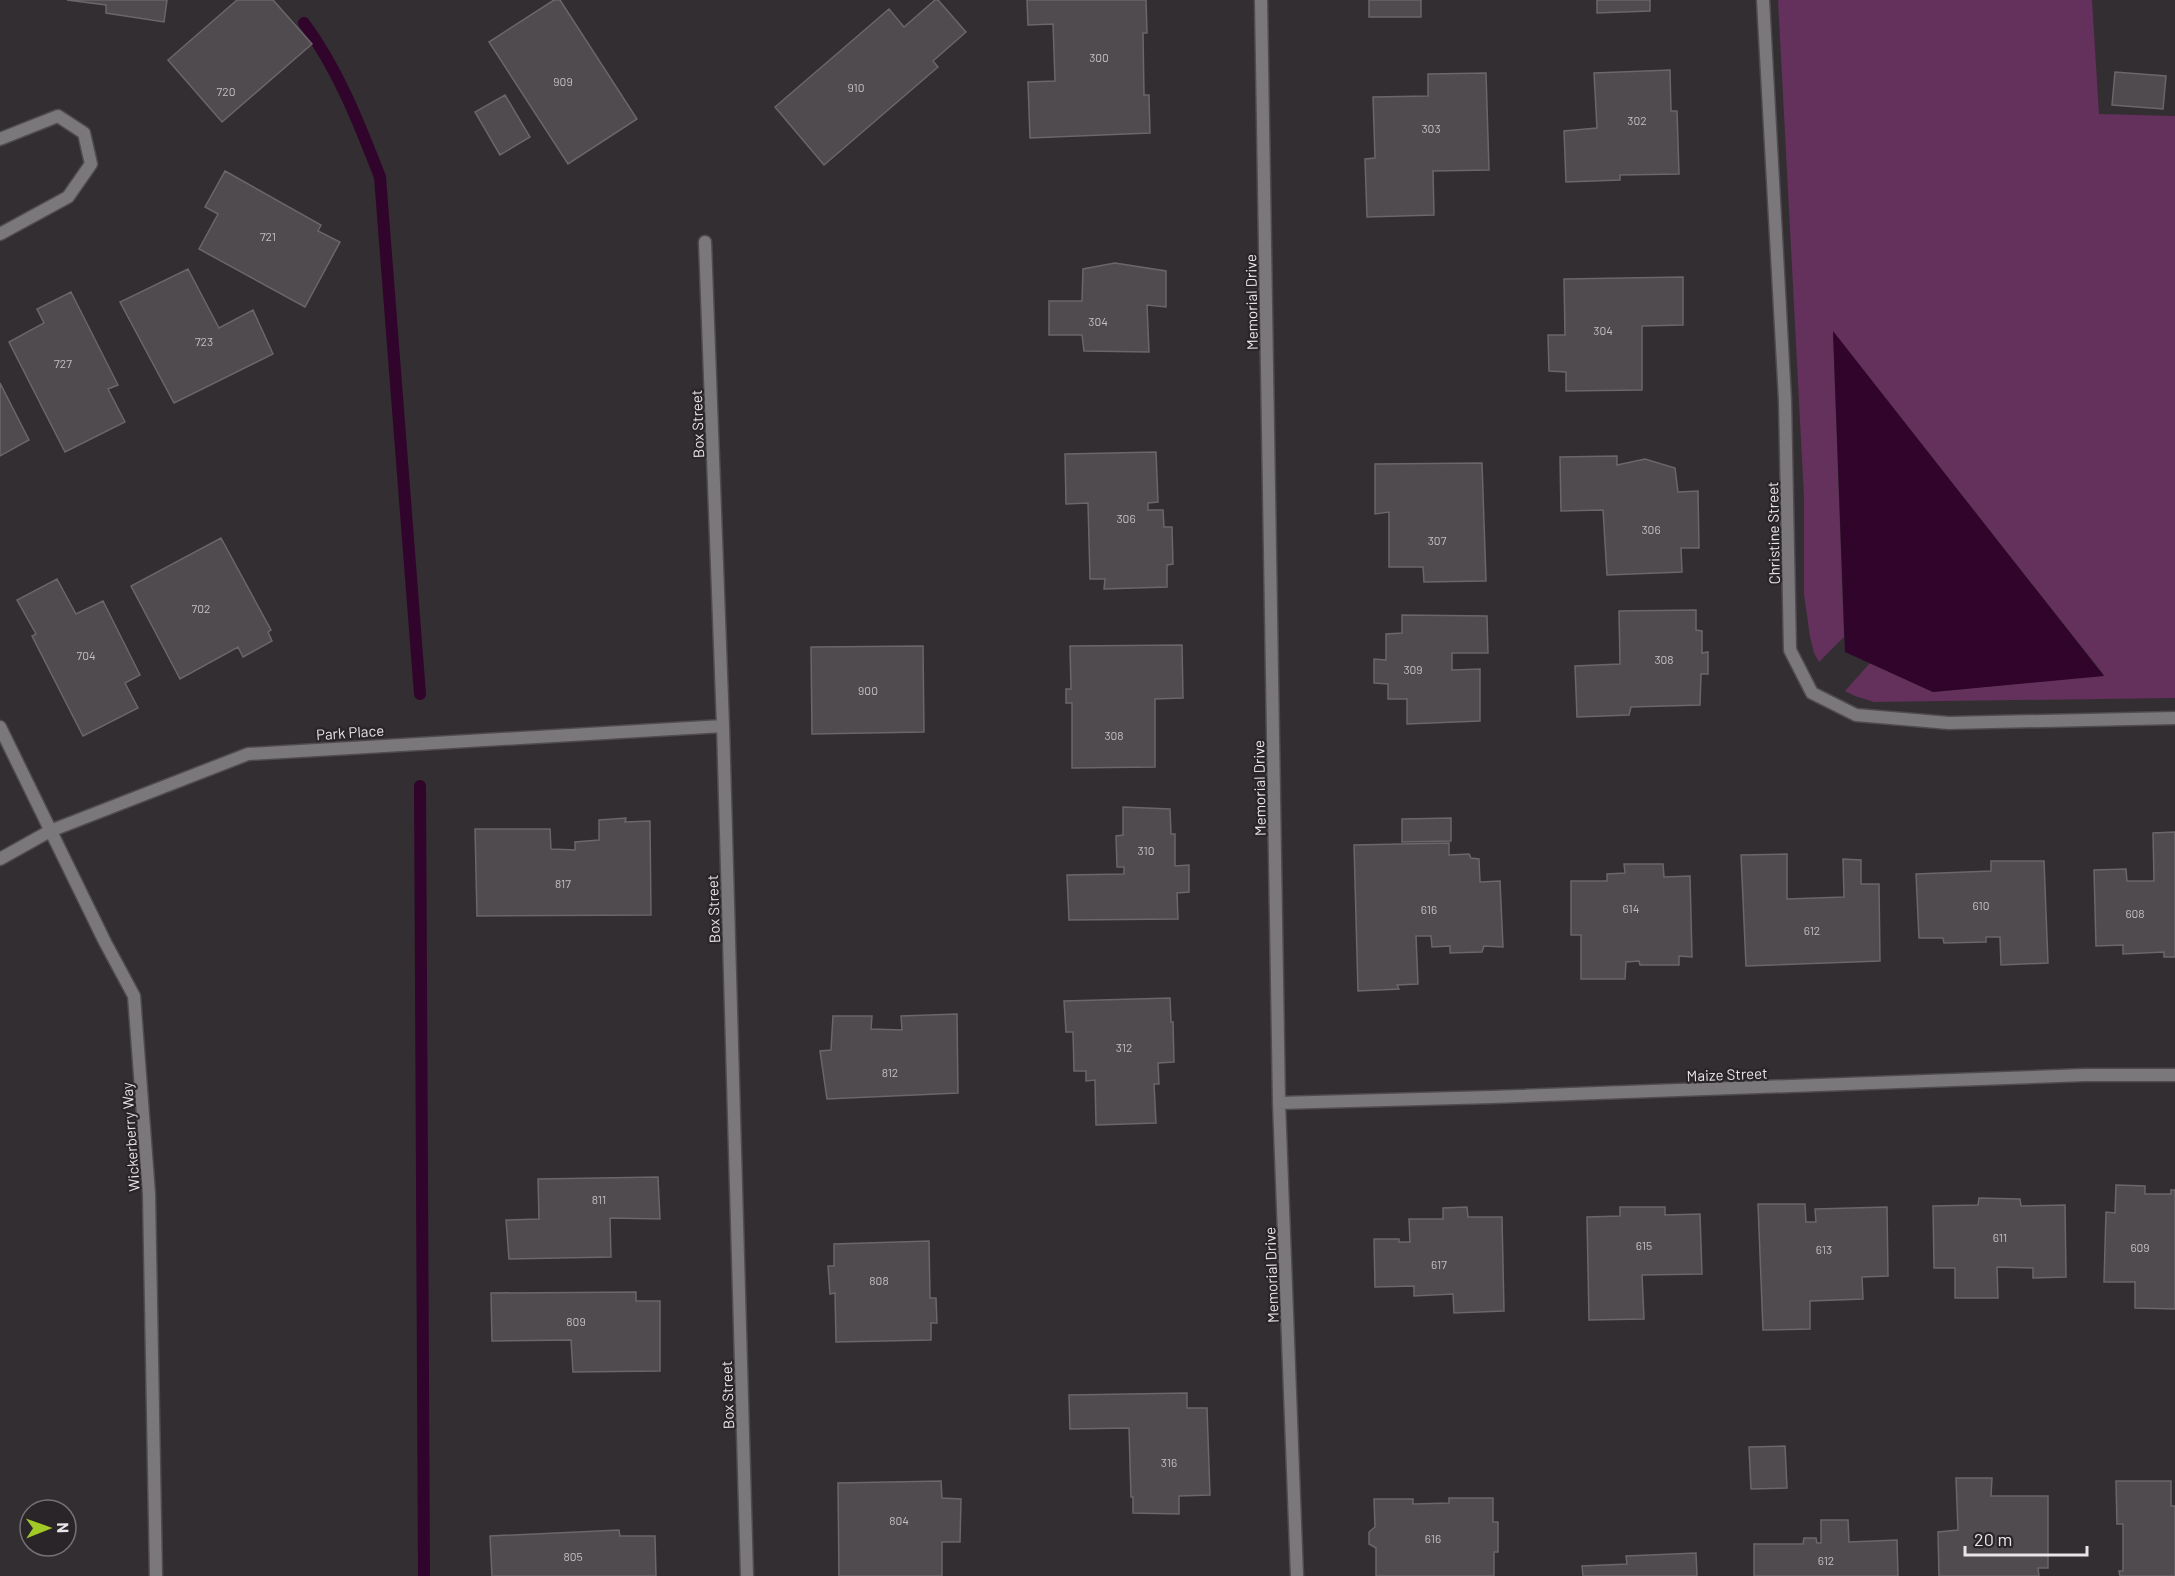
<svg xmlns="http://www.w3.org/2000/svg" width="2175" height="1576" viewBox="0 0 2175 1576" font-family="Barlow,sans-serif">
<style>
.green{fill:#63315b}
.water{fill:#31042c}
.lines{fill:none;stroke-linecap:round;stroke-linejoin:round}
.stream{stroke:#31042c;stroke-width:12}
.building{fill:#4f4b4e;stroke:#6b666a;stroke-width:1.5}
.street-casing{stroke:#504b4f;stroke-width:15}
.street{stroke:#7a787a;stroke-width:12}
.labels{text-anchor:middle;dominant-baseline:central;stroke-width:4.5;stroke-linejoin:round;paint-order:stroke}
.number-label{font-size:12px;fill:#c2bec2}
.street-label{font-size:15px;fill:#e8e5e8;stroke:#292528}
</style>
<rect width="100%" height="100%" fill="#332e32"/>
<path class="green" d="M1778 0H2092L2099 114 2175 116V698L1874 702 1855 696 1845 691 1870 663 1933 692 2104 675 1833 333 1844 637 1819 662 1814 653 1810 637 1804 594V497Z"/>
<path class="water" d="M1833 331 2104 676 1933 692 1845 652Z"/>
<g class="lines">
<path class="stream" d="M304 23C338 69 359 123 380 177L420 694
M420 786 424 1576"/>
</g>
<path class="building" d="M67 0H167L164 22 106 13V5Z
M237 0H273L312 44 222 122 168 60Z
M554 0H560L637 119 568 164 489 42Z
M935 0H938L966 32 933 61 938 67 824 165 775 107 889 9 904 27Z
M1027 0H1146L1147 33H1143L1144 95H1149L1150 133 1030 138 1028 82 1055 81 1053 24 1028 25Z
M1369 0H1421V17H1369Z
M1597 0H1650V11L1597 13Z
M1670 70 1671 111H1677L1679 174 1620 175V180L1566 182 1564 131 1597 128 1594 73Z
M2115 72 2166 76 2163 109 2112 105Z
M1486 73 1489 170 1433 171 1434 215 1367 217 1365 159 1375 158 1373 97 1428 96V74Z
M505 95 530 137 500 155 475 112Z
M225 171 321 225 318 231 340 242 305 307 199 249 218 214 205 207Z
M1115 263 1166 271V307L1147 305 1149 352 1084 351 1082 335H1049V301H1082L1083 269Z
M188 269 219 328 253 310 273 354 174 403 120 302Z
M1683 277V325L1642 326V390L1566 391V372L1549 371 1548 335H1565L1564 279Z
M71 292 118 385 108 389 125 422 65 452 9 342 44 323 37 309Z
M0 383 29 440 0 456Z
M1156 452 1158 502 1148 503V510H1163L1164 527H1172L1173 564 1167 565V587L1104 589 1105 579H1090L1088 503 1066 504 1065 454Z
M1617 456V465L1645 459 1675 468 1678 492 1698 491 1699 548H1681L1682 572 1607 575 1603 510 1561 511 1560 457Z
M1482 463 1486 581 1424 582 1423 567H1389V512L1375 514V464Z
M221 538 271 630 268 632 272 641 243 657 238 647 180 679 131 586Z
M57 579 76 614 103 601 140 675 125 683 138 708 83 736 32 636 36 634 17 600Z
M1696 610V630L1702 631V653L1708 652V674H1701L1700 705 1631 707 1629 715 1577 717 1575 666 1620 664 1619 611Z
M1402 615 1487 616 1488 653H1452V670L1480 669V721L1407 724V699H1388V684L1374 683V659L1386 660V634L1402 633Z
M1182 645 1183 698 1155 699V767L1072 768V703H1066V689H1071L1070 646Z
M923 646 924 732 812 734 811 647Z
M1123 807 1170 809 1171 834H1175V866L1189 865V892L1177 893 1178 919 1069 920 1067 875 1124 874V867H1117L1116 836 1123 835Z
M626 818 625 822 650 821 651 915 477 916 475 829H550L551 849 575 850V842L599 840V820Z
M1451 818V841L1402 842V819Z
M2175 832V957H2164V952L2123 954V945L2096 946 2094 870 2126 869 2127 881H2154L2153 833Z
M1449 843V855L1469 854 1471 858 1479 859 1480 882 1500 881 1503 947 1484 946 1482 952 1450 953V946L1432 947 1431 936H1416L1418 984 1397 985 1399 989 1358 991 1354 845Z
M1787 854V899L1844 897 1843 859 1861 860V884H1879L1880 961 1746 966 1741 855Z
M1991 861H2044L2048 963 2001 965 2000 937H1986V942L1944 943 1943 938H1919L1916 874 1991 871Z
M1624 864H1663L1664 877 1690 876 1692 957 1679 956V965H1640L1639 961 1626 962 1625 979H1581V935H1571V881H1607V874L1625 873Z
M1170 998 1171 1022H1173L1174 1062 1158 1063 1159 1084H1154L1156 1123 1096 1125 1095 1080 1086 1081V1071H1074L1073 1032H1066L1064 1001Z
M957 1014 958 1093 827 1099 820 1051 831 1050 833 1016H872L871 1029 902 1030 901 1016Z
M658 1177 660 1219 610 1218 611 1257 509 1259 506 1220 539 1219 538 1179Z
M2116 1185 2145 1186V1194H2171V1190H2175V1309L2135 1308V1282H2104L2106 1212 2115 1213Z
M1979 1198 2020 1199 2021 1206 2065 1205 2066 1277 2033 1278V1268L1997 1267 1998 1298H1955V1268H1934L1933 1206 1978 1205Z
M1758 1204H1805L1806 1222H1816L1815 1209 1887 1207 1888 1276 1862 1277 1863 1299 1810 1301V1329L1763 1330Z
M1467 1207 1468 1217H1502L1504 1311 1454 1313 1453 1294 1414 1296V1286L1375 1287 1374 1239H1399V1242H1410L1409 1219H1443V1208Z
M1620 1207H1665V1215L1700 1214 1702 1274 1642 1275 1644 1319 1589 1320 1587 1217 1620 1216Z
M929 1241 930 1298H936L937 1323H931V1340L836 1342 835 1293 830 1294 828 1266H834V1244Z
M636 1292V1301H660V1371L573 1372 571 1340 492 1341 491 1293Z
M1187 1393V1408H1207L1210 1495 1179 1496V1514L1133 1513V1497H1131L1129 1428 1070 1429 1069 1395Z
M1785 1446 1787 1488 1751 1489 1749 1447Z
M1956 1478H1992L1991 1496H2048V1568H2038L2039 1576H1939L1938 1532 1958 1530Z
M941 1481 942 1498 961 1499 960 1542H942V1576H839L838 1483Z
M2116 1481H2171V1506H2175V1576H2120L2119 1571H2123V1524H2117Z
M1449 1498H1493V1522H1498V1552H1494V1576H1376V1548L1369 1544V1532L1375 1527 1374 1499H1413V1504L1449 1503Z
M1821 1520H1848L1849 1542 1897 1540 1898 1576H1754V1544H1803L1804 1538H1816L1817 1543H1821Z
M619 1530 620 1536H655L656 1576H492L490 1536Z
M1696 1553 1697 1576H1583L1582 1566 1627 1564 1626 1556Z"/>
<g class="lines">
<g class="street-casing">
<path id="street" d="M1261 0 1279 1103 1297 1576
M1763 0 1785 400 1790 650 1812 693 1856 715 1949 723 2175 718
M0 139 58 116 84 133 91 164 68 197 0 234
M705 242 723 726 747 1576
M0 727 105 942 134 996 149 1194 156 1576
M0 859 50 831 248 754 723 726
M1279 1103 1492 1097 2085 1075H2175"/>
</g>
<use href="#street" class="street"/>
</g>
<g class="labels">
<g class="number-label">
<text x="1099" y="57">300</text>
<text x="563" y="81">909</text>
<text x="856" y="87">910</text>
<text x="226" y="91">720</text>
<text x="1637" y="120">302</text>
<text x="1431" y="128">303</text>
<text x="268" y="236">721</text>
<text x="1098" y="321">304</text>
<text x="1603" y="330">304</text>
<text x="204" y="341">723</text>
<text x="63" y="363">727</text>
<text x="1126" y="518">306</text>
<text x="1651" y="529">306</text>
<text x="1437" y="540">307</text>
<text x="201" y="608">702</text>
<text x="86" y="655">704</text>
<text x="1664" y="659">308</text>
<text x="1413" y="669">309</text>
<text x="868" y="690">900</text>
<text x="1114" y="735">308</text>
<text x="1146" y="850">310</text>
<text x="563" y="883">817</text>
<text x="1981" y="905">610</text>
<text x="1631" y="908">614</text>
<text x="1429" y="909">616</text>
<text x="2135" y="913">608</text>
<text x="1812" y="930">612</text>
<text x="1124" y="1047">312</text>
<text x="890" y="1072">812</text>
<text x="599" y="1199">811</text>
<text x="2000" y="1237">611</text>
<text x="1644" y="1245">615</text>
<text x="2140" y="1247">609</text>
<text x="1824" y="1249">613</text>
<text x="1439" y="1264">617</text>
<text x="879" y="1280">808</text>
<text x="576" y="1321">809</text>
<text x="1169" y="1462">316</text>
<text x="899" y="1520">804</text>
<text x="1433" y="1538">616</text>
<text x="573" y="1556">805</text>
<text x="1826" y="1560">612</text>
</g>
<g class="street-label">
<text transform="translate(1251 302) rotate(-91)">Memorial Drive</text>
<text transform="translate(697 424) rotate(-92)">Box Street</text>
<text transform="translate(1773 533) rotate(-91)">Christine Street</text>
<text transform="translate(350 732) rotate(-4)">Park Place</text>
<text transform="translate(1259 788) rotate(-91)">Memorial Drive</text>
<text transform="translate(713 909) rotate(-92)">Box Street</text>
<text transform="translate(1727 1074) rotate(-2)">Maize Street</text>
<text transform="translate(130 1137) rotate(-94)">Wickerberry Way</text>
<text transform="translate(1271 1275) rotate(-92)">Memorial Drive</text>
<text transform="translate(727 1395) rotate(-92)">Box Street</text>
</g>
</g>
<g transform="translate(48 1528) rotate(89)"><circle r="28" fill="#292528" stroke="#757275" stroke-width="1.5"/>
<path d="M0-4.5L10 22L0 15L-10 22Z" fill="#a3c927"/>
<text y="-9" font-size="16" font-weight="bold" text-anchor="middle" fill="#e8e5e8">N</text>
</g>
<path d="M1965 1546v9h122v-9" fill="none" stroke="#e8e5e8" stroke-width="3"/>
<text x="1974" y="1546" font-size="18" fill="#e8e5e8" stroke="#292528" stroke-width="4.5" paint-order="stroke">20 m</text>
</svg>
